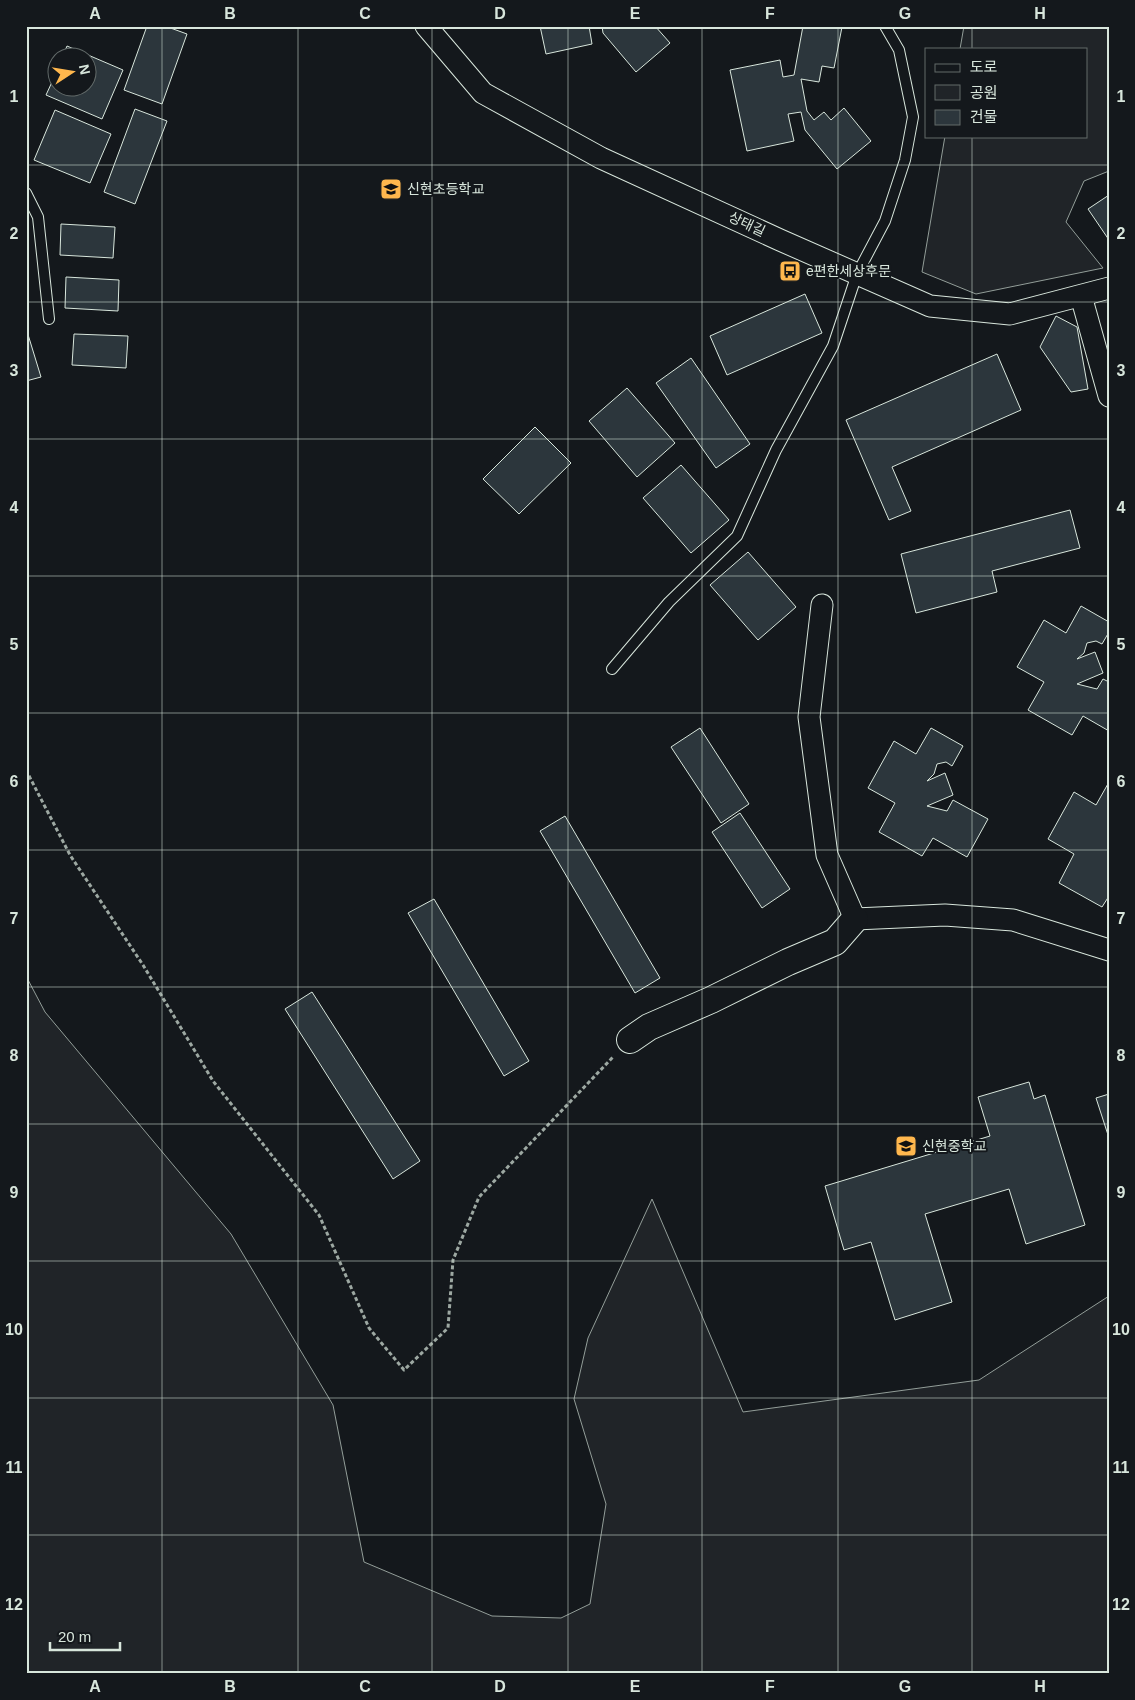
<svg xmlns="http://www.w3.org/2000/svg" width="1135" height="1700" viewBox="0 0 1135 1700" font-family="Helvetica,'Noto Sans KR',sans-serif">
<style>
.green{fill:#202428;stroke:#939e99}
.building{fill:#2c363c;stroke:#d8e6dc}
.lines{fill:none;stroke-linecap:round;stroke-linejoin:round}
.service-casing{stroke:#d8e6dc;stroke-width:12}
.minor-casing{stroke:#d8e6dc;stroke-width:23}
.tertiary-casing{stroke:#d8e6dc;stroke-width:28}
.path{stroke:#9da8a2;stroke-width:3;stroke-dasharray:4 2.5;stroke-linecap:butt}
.service{stroke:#14181c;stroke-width:10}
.minor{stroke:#14181c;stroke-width:21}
.tertiary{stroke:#14181c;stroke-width:26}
.grid{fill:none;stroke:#d8e6dc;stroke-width:1;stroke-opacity:0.55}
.labels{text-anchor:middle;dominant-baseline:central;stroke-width:4;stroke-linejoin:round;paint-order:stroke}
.poi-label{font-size:14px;fill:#d8e6dc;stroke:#14181c;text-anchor:start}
.street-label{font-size:14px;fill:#d8e6dc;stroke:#14181c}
.neatline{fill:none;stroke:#d8e6dc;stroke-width:2}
.grid-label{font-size:16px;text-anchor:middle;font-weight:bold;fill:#d8e6dc}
</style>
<rect width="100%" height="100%" fill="#14181c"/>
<path class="green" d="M964 26H1109V171L1084 181 1066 222 1103 268 976 294 922 272 945 136H1086V49H960Z
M26 976 45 1012 231 1234 333 1405 364 1562 492 1616 561 1618 590 1604 606 1504 574 1399 588 1338 652 1199 743 1412 979 1380 1109 1296V1674H26Z"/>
<path class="building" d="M147 26H165L187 34 162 104 124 90Z
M540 26H589L592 44 546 54Z
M602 26H655L670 43 636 72 603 33Z
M803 26 842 27 834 68 822 66 819 82 801 79 807 111 814 120 824 112 831 120 844 108 871 141 837 169 805 130 801 112 788 114 794 141 747 151 730 70 780 60 783 77 794 75Z
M67 46 123 70 102 119 46 95 58 69V88H88V58H62Z
M135 109 167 121 135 204 104 192Z
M55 110 111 134 90 183 34 160Z
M1109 195V240L1088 209Z
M61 224 115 227 113 258 60 255Z
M66 277 119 280 118 311 65 308Z
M805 294 822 333 727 375 710 336Z
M1056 316 1077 327 1088 389 1071 392 1040 347Z
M26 328 41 377 26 381Z
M74 334 128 336 126 368 72 365Z
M997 354 1021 410 892 467 911 511 889 520 846 420Z
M691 358 750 444 716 468 656 383Z
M627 388 675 443 637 477 589 421Z
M535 427 571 463 519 514 483 479Z
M681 465 729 520 691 553 643 498Z
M1070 510 1080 548 992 571 997 592 916 613 901 554Z
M748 552 796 607 758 640 710 585Z
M1081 606 1109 622V632L1102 644 1096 641 1087 643 1084 653 1077 659 1095 652 1103 673 1077 684 1097 689 1103 679 1109 682V731L1083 716 1072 735 1028 710 1044 682 1017 667 1044 620 1066 633Z
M700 728 749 804 721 823 671 747Z
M931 728 963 746 952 766 946 762 937 764 934 774 927 781 945 773 953 795 927 806 947 811 953 800 988 819 967 857 933 838 922 856 879 832 895 803 868 788 894 741 916 754Z
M1109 782V830L1107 832 1109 831V856H1107L1109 857V896L1102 907 1059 883 1074 854 1048 839 1074 792 1096 805Z
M740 813 790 889 762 908 712 832Z
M565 816 660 978 635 993 540 831Z
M434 899 529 1061 504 1076 408 913Z
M312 992 420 1161 393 1179 285 1009Z
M1029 1082 1034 1099 1045 1095 1085 1225 1026 1244 1009 1189 925 1214 952 1302 895 1320 871 1242 844 1250 825 1186 990 1136 978 1097Z
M1109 1094V1138L1096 1098Z"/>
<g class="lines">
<g class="service-casing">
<path id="service" d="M26 193 38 217 49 319
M612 669 669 602 737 536 776 450 833 346 857 274 885 221 905 160 913 117 899 50 885 26"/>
</g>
<g class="minor-casing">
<path id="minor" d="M426 26 483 93 601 158 780 240 930 306 1010 314 1109 288
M1081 296 1109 396
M822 605 809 717 827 855 855 919 945 915 1013 920 1109 950"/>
</g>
<g class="tertiary-casing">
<path id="tertiary" d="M630 1040 649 1027 711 1000 788 962 835 942 855 919"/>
</g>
<path class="path" d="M26 770 70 855 143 965 213 1081 319 1215 369 1328 404 1370 448 1328 453 1260 479 1197 613 1057"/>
<use href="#service" class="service"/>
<use href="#minor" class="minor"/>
<use href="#tertiary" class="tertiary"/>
</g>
<path class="grid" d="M162 26V1674M298 26V1674M432 26V1674M568 26V1674M702 26V1674M838 26V1674M972 26V49M972 136V1674M26 165H1109M26 302H1109M26 439H1109M26 576H1109M26 713H1109M26 850H1109M26 987H1109M26 1124H1109M26 1261H1109M26 1398H1109M26 1535H1109"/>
<defs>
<g id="school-square" transform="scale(1.125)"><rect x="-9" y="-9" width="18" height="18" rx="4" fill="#ffb74d" stroke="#14181c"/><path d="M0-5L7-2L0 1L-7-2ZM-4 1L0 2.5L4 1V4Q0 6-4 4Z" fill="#111"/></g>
<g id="bus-square" transform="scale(1.125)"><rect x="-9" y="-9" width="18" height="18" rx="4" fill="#ffb74d" stroke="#14181c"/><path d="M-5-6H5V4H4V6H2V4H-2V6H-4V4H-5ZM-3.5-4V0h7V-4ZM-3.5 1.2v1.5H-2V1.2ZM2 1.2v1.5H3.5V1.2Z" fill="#111"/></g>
</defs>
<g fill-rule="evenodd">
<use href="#school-square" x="391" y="189"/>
<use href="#bus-square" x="790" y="271"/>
<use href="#school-square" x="906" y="1146"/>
</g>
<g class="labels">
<g class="poi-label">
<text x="407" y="189">신현초등학교</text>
<text x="806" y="271">e편한세상후문</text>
<text x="922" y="1146">신현중학교</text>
</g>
<g class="street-label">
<text transform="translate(747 224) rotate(25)">상태길</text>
</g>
</g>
<rect width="1135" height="1700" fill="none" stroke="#14181c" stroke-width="55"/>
<rect x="925" y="48" width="162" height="90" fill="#14181c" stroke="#626a69"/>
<rect x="935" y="64" width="25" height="8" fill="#14181c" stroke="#626a69"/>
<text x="970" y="72" font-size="15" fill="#d8e6dc">도로</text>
<rect x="935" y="85" width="25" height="15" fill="#202428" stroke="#626a69"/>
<text x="970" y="98" font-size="15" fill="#d8e6dc">공원</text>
<rect x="935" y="110" width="25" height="15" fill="#2c363c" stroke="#626a69"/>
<text x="970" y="122" font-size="15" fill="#d8e6dc">건물</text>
<g transform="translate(72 72) rotate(78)"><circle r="24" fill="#14181c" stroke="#626a69"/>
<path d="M0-4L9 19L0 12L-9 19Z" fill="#ffb74d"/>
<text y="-8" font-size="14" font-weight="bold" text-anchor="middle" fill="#d8e6dc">N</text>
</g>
<path d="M50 1642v8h70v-8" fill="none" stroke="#d8e6dc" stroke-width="2.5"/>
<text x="58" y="1642" font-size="15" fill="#d8e6dc" stroke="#14181c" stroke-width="4" paint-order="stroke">20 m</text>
<rect x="28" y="28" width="1080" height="1644" class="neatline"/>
<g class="grid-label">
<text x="95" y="19">A</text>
<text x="230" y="19">B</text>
<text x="365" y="19">C</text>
<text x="500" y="19">D</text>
<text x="635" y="19">E</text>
<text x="770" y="19">F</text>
<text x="905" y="19">G</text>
<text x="1040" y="19">H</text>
<text x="14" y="102">1</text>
<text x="1121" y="102">1</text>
<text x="14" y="239">2</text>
<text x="1121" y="239">2</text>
<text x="14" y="376">3</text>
<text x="1121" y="376">3</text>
<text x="14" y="513">4</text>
<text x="1121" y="513">4</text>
<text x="14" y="650">5</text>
<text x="1121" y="650">5</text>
<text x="14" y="787">6</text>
<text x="1121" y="787">6</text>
<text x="14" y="924">7</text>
<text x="1121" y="924">7</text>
<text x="14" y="1061">8</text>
<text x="1121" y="1061">8</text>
<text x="14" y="1198">9</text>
<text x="1121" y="1198">9</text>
<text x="14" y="1335">10</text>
<text x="1121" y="1335">10</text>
<text x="14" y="1473">11</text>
<text x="1121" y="1473">11</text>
<text x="14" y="1610">12</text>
<text x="1121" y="1610">12</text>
<text x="95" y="1692">A</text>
<text x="230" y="1692">B</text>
<text x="365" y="1692">C</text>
<text x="500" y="1692">D</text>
<text x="635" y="1692">E</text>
<text x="770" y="1692">F</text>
<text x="905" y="1692">G</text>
<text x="1040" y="1692">H</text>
</g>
</svg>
